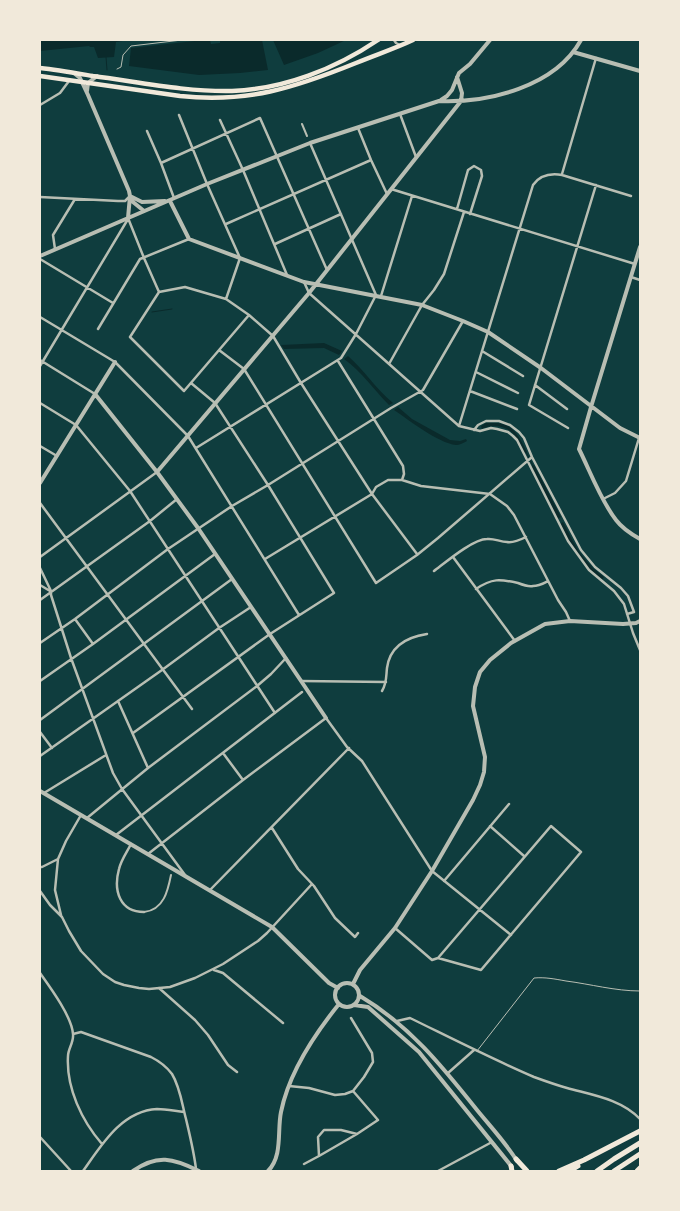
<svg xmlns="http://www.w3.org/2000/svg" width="680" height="1211" viewBox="0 0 680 1211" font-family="'Work Sans',sans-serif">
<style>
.water{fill:#0a2a2b}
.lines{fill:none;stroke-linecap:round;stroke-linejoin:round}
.stream{stroke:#0a2a2b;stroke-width:1}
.service{stroke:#b8beb3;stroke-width:1}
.pedestrian{stroke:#b8beb3;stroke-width:2}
.minor{stroke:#b8beb3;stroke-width:2.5}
.tertiary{stroke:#b8beb3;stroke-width:4}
.trunk{stroke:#f1e9da;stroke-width:4.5}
.motorway{stroke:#f1e9da;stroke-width:5}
</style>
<rect width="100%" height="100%" fill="#0f3d3e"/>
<path class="water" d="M40 40H129L116 42 114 57 98 58 94 47H90L89 46 40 51Z
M204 40H210L211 44 220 43V40H262L268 70 240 73 199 75 129 66 131 48Z
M273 40H346L318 53 284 65Z
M324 343 342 351 339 355 324 348 284 349 281 345Z
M348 356C364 370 376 389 393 403L389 405C374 390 362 372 344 359Z
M398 407 412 419 450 440 460 441 466 439 467 441C463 443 460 445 456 445 438 443 409 420 394 410Z
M486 423C512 421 517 432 527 452L524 454C521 448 519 441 515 436 508 426 493 423 482 429L481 426Z
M534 465 561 517 557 519 531 467Z
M563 522C576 547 581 559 604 577L602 580 588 568 571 545 560 524Z"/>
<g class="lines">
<path class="stream" d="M106 57 107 70
M152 312 172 309
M526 452 533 466"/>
<path class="service" d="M117 69 121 67 123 55 131 46 182 40
M477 1051 534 978C545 977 555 979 566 981 590 984 615 991 640 991"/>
<path class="pedestrian" d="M302 124 307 136
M144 912C164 910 168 890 171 875"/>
<path class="minor" d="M394 40 396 43 400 45
M40 105 60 93 69 81
M400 114 416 157
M179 115 207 184 240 258 226 299
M220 120 243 170 287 275
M358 128 371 160 387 194
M147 131 161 163 174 198
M161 163 260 118 327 270
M562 174 596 58
M391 189 635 264
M40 197 118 201H125L129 197
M457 209 468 170 474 166 481 170 482 176 470 214
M128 218 144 258 159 292
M226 224 371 160
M275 244 341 214
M55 249 53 235 75 199
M40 259 113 303
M631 277 640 280
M304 282 309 293 459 426 480 431 491 428 497 429 508 432 513 436 517 440 568 541 589 570 614 591 624 604 633 633 640 650
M159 292 185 287 226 299 249 315 273 336 301 383 372 494 417 554
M159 292 130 337 184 391 249 315
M381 296 412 196
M40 317 115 362 188 436 299 615
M98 329 140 259 189 239
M219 350 244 369 376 583 417 555 438 538 532 457
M482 351 523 376
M40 360 95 394
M338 361 403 466 404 474 402 480
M389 364 422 305 434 290 444 274 464 212
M40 366 128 219
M476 372 518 393
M535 385 567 409
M470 391 517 409
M40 403 76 425 130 491 275 713
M459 426 533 185C540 175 550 173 562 175L631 196
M568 428 529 405 596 185
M474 430 478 425 486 421H499L510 425 519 432 524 438 532 457 581 550 595 567 621 588 628 596 634 612 627 614
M40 446 57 456
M196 448 341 358 356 334 376 295 310 143
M603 499 615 493 626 481 639 438
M40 503 192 709
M40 557 157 472
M453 557 515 641
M265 559 372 494 376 487 388 480H402L421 486 490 494 507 506 514 515 558 600 566 612 570 621
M40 568 51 591V595L71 658 113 773 122 789 185 875
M434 571C446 562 473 539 487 539 494 538 500 542 507 542 513 543 520 540 526 537
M40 585 50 591
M476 589C492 578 500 579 518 583 523 585 528 587 533 586 539 586 544 583 548 581
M40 600 150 521 177 499
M75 619 93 644
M40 643 75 619 168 549 232 506 268 485 391 408 423 390 463 321
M40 681 93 644 215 554
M301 681 386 682
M382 691C387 683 386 676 387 668 390 646 407 637 427 634
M118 701 148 768
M40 720 232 579
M40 732 52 748
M133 733 270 634 334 593 268 485 215 403 191 383
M223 753 243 780
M40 756 162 670 219 628 251 607
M44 793 106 755
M87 818 148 768 257 686 271 674 286 658
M490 826 524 856
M272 828 298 869 314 886 335 918 355 937 358 933
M116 835 302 692
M131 844C127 852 121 860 119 869 113 891 120 912 144 912
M148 854 243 780 326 718 347 747 362 761 432 871 511 935
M40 867H42L58 859
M444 881 509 804
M210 890 349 748
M40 891 50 905 62 917 69 931 81 951 103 974 115 982 124 985 139 988 149 989 170 987 195 978 223 964 258 941 267 933 312 884
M61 915 55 890 58 859 66 841 81 815
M395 928 432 960 438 958 481 970 581 852 551 826 438 958
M214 970 223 973 283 1023
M40 973C50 987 72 1017 73 1034 74 1042 68 1049 68 1056 66 1088 82 1121 102 1144
M159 988 195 1020 208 1035 228 1065 237 1072
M397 1021 410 1018C451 1038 492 1059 534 1077 545 1081 556 1085 567 1088 592 1095 621 1099 640 1119
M73 1034 81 1032 151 1057C159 1061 166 1066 172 1074 180 1087 182 1104 186 1119 190 1136 194 1152 196 1169
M448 1073 474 1050
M289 1086 309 1088 335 1095 345 1094 353 1091 364 1077 373 1062 372 1053 351 1018
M353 1091 378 1120 357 1134 341 1130H324L318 1137 319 1156 357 1134
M40 1137 71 1171
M304 1164 319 1156
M83 1171C101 1146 121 1111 157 1109 166 1109 175 1111 184 1112
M438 1171 492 1142"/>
<path class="tertiary" d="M573 52 640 71
M74 73 80 78 88 95 129 191 130 196 128 218
M87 91 88 83 97 76
M441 100 447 96 452 90 459 73 470 64 490 40
M130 196 142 202 165 201
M131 197 133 202 144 211
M170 201 189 239 304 282 422 305 463 321 488 332 541 368 620 428 640 438
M640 247 591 407 579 449C590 471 601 501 616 520 622 528 631 534 640 539
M40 256 207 184 310 143 439 101C488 103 555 87 581 40
M95 394 157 472 198 528 326 718
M157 472 309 293 461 101 462 93 457 77
M40 483 115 362
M40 791 272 927 329 983 338 988
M335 995a12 12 0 1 1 24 0a12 12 0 1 1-24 0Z
M353 984 360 970 395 928 432 871 473 800 480 785 484 772 485 757 473 706 475 687 480 672 490 660 511 643 545 624 570 621 623 624 636 623 640 621
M360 996C409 1025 442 1066 477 1110 490 1126 506 1143 517 1161
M354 1005 368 1007 419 1052 512 1167
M133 1171C157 1154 173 1158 199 1171
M268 1171C283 1156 277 1131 281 1112 289 1072 314 1035 339 1004"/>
<path class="trunk" d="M40 68C58 70 75 73 93 76 139 82 186 92 232 91 284 89 335 69 378 40
M40 76 180 96C248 103 294 88 356 63 375 55 394 49 413 40"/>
<path class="motorway" d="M516 1159 527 1171
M511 1166 512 1171
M559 1171 584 1160 640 1131
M570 1171 578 1166
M597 1171 614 1159 640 1143
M614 1171 640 1154
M637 1171 640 1168"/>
</g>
<rect width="680" height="1211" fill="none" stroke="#f1e9da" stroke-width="82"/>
</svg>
